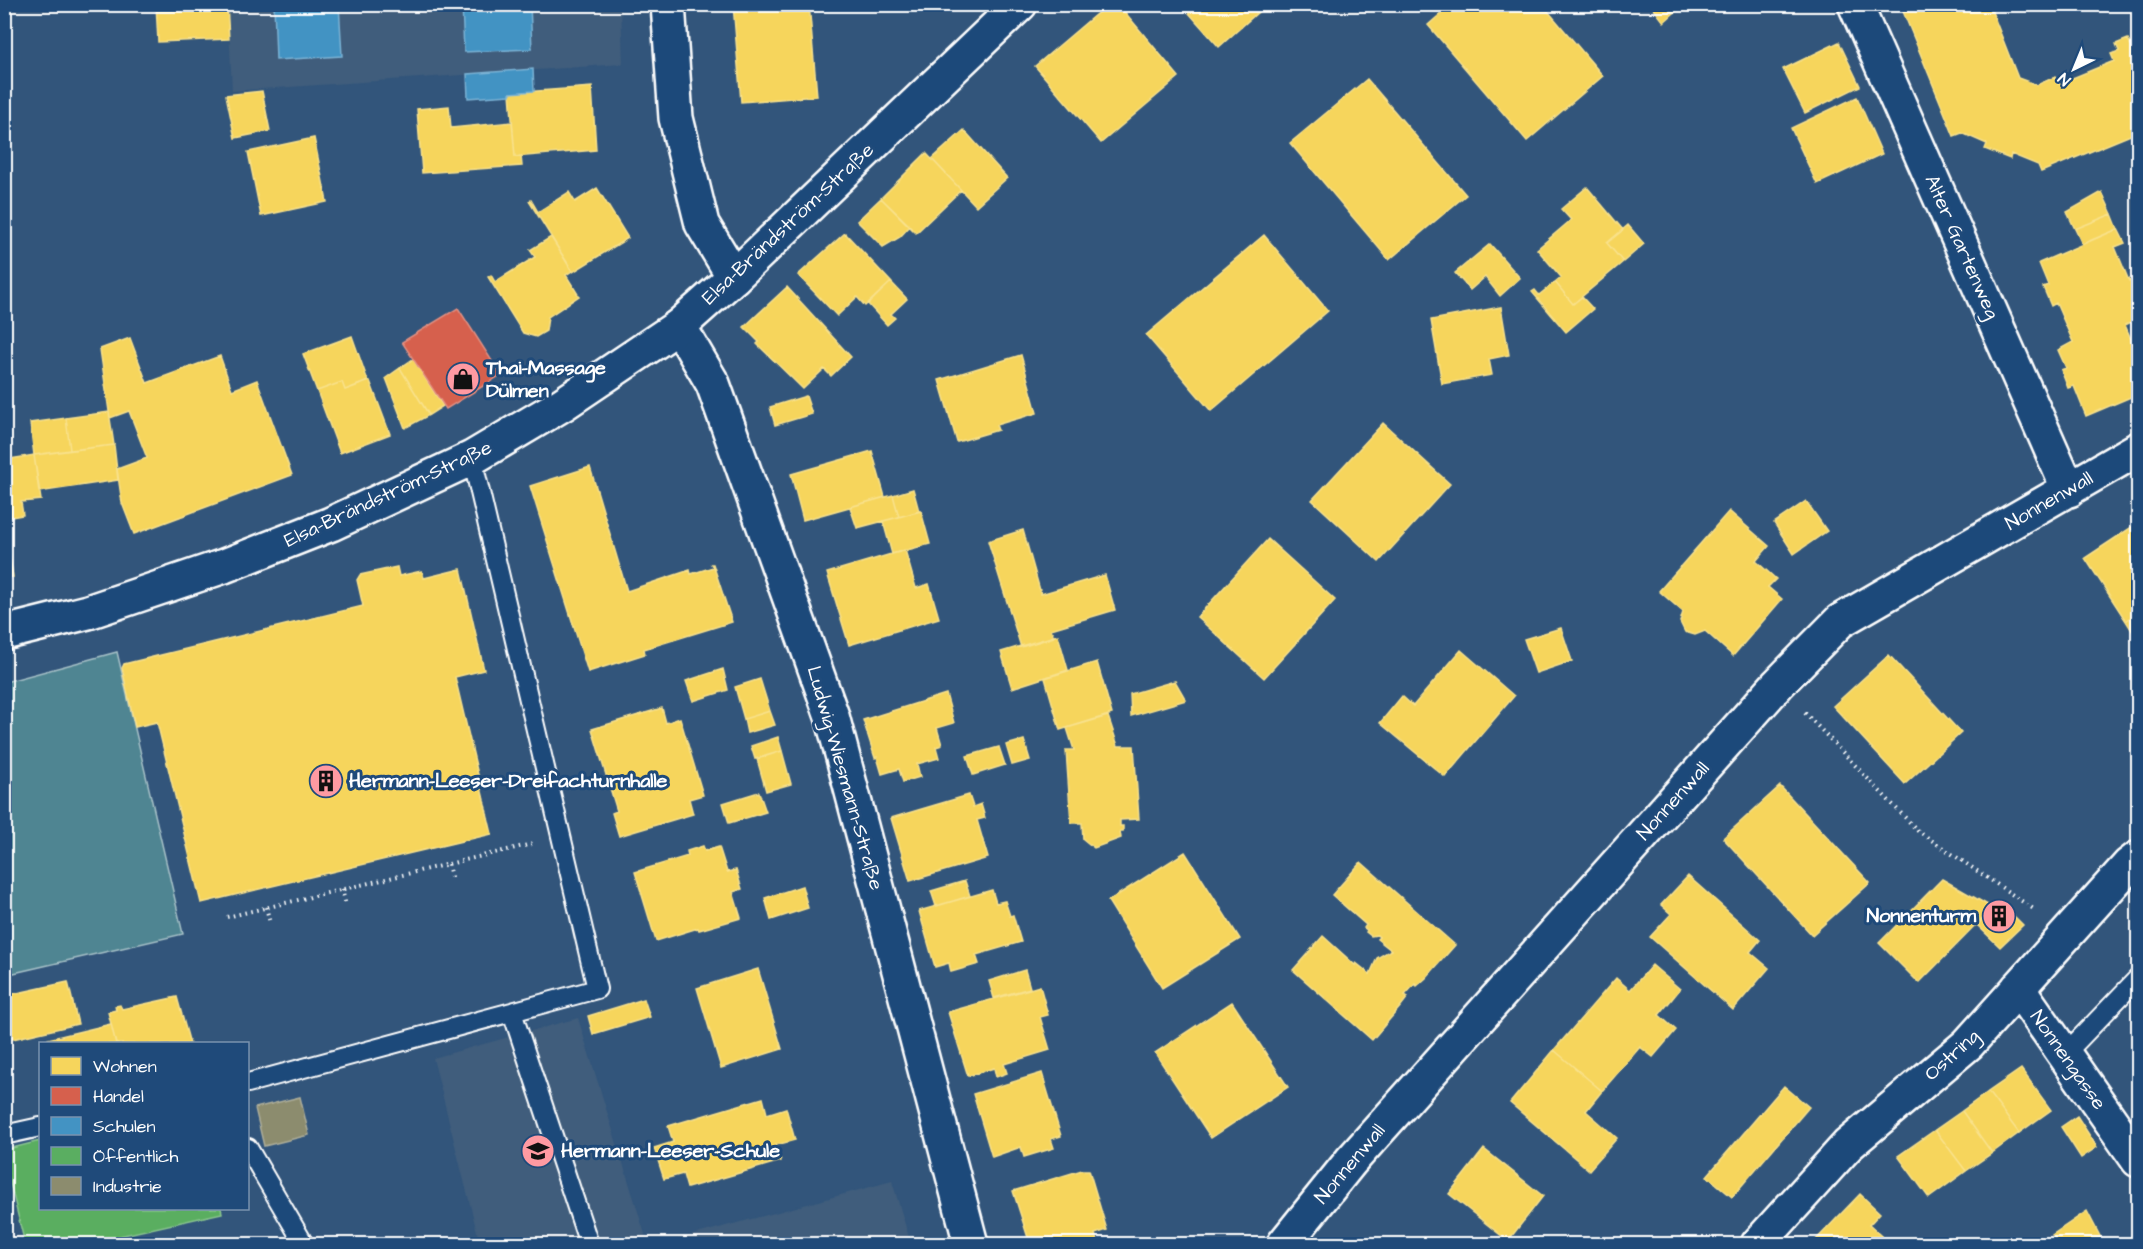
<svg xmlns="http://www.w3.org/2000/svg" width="2143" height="1249" viewBox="0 0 2143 1249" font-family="'Architects Daughter',sans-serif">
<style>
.built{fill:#3f5d7c}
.green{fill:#508592;stroke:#a8c2c8;stroke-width:1.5}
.homes{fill:#f6d55c;stroke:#f9e28d;stroke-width:1.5}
.shops{fill:#d6604d;stroke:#e29082;stroke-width:1.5}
.schools{fill:#4393c3;stroke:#7bb3d5;stroke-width:1.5}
.public{fill:#5aae61;stroke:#8cc690;stroke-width:1.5}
.industry{fill:#8c8c6e;stroke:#aeae9a;stroke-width:1.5}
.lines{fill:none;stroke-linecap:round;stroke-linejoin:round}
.service-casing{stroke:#fff;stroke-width:22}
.minor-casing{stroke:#fff;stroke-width:38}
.tertiary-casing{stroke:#fff;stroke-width:38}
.path{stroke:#fff;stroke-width:4;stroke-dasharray:1.5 4.5;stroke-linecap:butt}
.service{stroke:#1f4a7a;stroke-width:18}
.minor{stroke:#1f4a7a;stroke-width:33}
.tertiary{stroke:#1f4a7a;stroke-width:33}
.labels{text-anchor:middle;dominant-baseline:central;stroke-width:6;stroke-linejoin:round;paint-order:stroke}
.street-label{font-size:20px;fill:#fff;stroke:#1f4a7a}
.poi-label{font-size:20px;font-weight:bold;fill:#fff;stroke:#1f4a7a;text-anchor:start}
</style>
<rect width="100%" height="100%" fill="#32557b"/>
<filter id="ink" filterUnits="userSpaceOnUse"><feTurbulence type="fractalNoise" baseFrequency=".0167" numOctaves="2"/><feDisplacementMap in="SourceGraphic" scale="12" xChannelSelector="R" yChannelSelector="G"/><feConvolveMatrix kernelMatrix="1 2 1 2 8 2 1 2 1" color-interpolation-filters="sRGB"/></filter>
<g filter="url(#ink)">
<path class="built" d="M228 5H621L623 64 232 91Z
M578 1018 648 1244H480L433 1058Z
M892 1181 911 1244H660Z"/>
<path class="green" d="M117 652 183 934 5 975V682Z"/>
<path class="homes" d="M156 4H227L229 39 158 42Z
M733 4H809L817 96 741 102Z
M1108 4H1118L1179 77 1101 143 1035 66Z
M1181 4H1267L1219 47Z
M1452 4H1542L1603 76 1527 141 1428 25Z
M1650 4H1684L1664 22Z
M1900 4H1989L2018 78 2037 85 2055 77 2058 84 2114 61 2111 54 2119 51 2116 44 2128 39 2131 46 2138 43V132L2041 172 2038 165 2011 154 2010 159 1985 149 1987 144 1962 133 1954 136Z
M1839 42 1860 86 1805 113 1783 69Z
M1367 79 1466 195 1389 260 1290 143Z
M592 87 596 150 515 157 510 93Z
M262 91 270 131 235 138 226 95Z
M1857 97 1882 154 1817 184 1791 128Z
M449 106 451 128 512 122 515 157 521 156 522 166 422 173 417 109Z
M964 130 1007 178 976 206 932 159Z
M314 138 327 202 261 216 248 152Z
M926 153 961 190 916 233 881 198Z
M1587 187 1623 230 1607 243 1623 262 1573 304 1555 282 1561 277 1537 249 1571 220 1561 209Z
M597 188 628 238 573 272 529 201 531 200 538 212 569 192 575 202Z
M2102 192 2112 214 2075 229 2067 212Z
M881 198 910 226 900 237 883 247 857 221Z
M2112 214 2118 229 2082 244 2075 229Z
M1628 225 1644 244 1623 262 1607 243Z
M2118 229 2125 243 2115 247 2129 281 2138 277V319L2125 325 2137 353 2138 352V394L2086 416 2074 386 2068 388 2061 370 2066 368 2058 350 2073 342 2056 303 2051 306 2043 287 2048 285 2039 263Z
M845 233 891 282 865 306 857 297 837 316 798 275Z
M1264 235 1328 311 1211 411 1146 335Z
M551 237 572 271 566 275 579 296 548 317 546 331 536 337 523 333 488 277 491 275 495 282 535 257 530 250Z
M1490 244 1520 278 1500 296 1485 277 1470 290 1455 273Z
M891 282 907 299 891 314 895 318 887 325 868 304Z
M1555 282 1573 304 1582 297 1593 309 1566 332 1532 292 1535 290 1539 295Z
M787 287 851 357 831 376 824 369 803 389 757 344 759 342 744 327Z
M1501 307 1509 355 1489 359 1492 375 1442 384 1431 320Z
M352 336 368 381 345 390 342 382 317 391 303 354Z
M130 338 147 383 220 356 232 390 257 380 292 475 134 534 122 503 117 469 147 458 129 411 110 418 100 349Z
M1021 355 1037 413 996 425 998 430 957 442 939 380Z
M413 359 443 406 429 415 400 368Z
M400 368 429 415 405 428 386 378Z
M370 381 390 434 340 453 317 391 342 382 345 390Z
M806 396 812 414 775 425 770 407Z
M109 412 114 445 70 450 66 418Z
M66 418 70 450 34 455 30 423Z
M1383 423 1450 484 1379 562 1312 500Z
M114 445 118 480 39 492 34 455Z
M872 451 885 497 803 520 791 474Z
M34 455 41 500 21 502 23 515 5 518 4 460Z
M590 467 627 591 690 570 691 574 713 567 711 564H713L732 622 644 649 645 654 588 672 530 486Z
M913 489 919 511 899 517 893 495Z
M893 495 899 517 857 528 850 507Z
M1806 501 1827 531 1794 554 1774 523Z
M921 511 930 544 892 554 883 521Z
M1729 511 1769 546 1756 561 1776 579 1768 587 1782 599 1733 656 1705 631 1695 635 1685 632 1680 622 1683 612 1659 591Z
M4 518 13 577 4 578Z
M2138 523V612L2126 621 2085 558Z
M1023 530 1041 594 1105 575 1115 610 1051 629 1054 637 1021 647 988 541Z
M1268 539 1335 600 1264 678 1197 617Z
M905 550 916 588 929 584 939 618 849 645 827 573Z
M397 567 399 576 422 571 424 578 461 569 484 670 455 677 492 834 201 903 157 722 135 727 122 668 124 664 363 606 357 580 360 575Z
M2138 612V640L2126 621Z
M1561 628 1572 661 1536 673 1524 639Z
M1058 635 1068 670 1012 688 1001 652Z
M1461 650 1514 696 1445 777 1380 723 1402 696 1413 706Z
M1889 655 1961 733 1905 784 1833 706Z
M1097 662 1112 714 1060 730 1045 678Z
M723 669 728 690 693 701 686 681Z
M760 679 770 711 744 719 735 687Z
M1175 681 1186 700 1131 716 1130 694Z
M946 694 954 723 937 728 942 745 936 747 939 758 917 764 920 777 903 782 899 769 882 774 877 757 875 758 863 720Z
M662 708 666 723 680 718 703 795 689 799 693 814 619 836 612 813 617 811 592 729Z
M770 711 775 725 747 733 744 719Z
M1108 716 1118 746H1134L1139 819 1120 820V826H1123V831H1120L1121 838 1094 848 1083 839 1082 823H1071L1066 750H1074L1067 728Z
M778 737 782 751 755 759 751 746Z
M1024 740 1030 760 1012 765 1006 745Z
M999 747 1005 765 973 775 967 756Z
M782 751 791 784 766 791 757 759Z
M1780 786 1870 883 1812 935 1723 838Z
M759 792 766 812 729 823 723 803Z
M969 795 973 807 981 804 985 818 977 820 988 858 910 881 891 818Z
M703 846 705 851 719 847 727 872 736 870 742 889 733 892 741 918 699 930 698 928 656 941 635 872 688 856 687 851Z
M1185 852 1240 939 1162 988 1108 901Z
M1361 862 1455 945 1426 978 1417 986 1415 984 1405 995 1408 997 1401 1006 1372 1040 1293 970 1323 936 1355 965 1356 963 1370 974 1377 958 1391 950 1377 939 1379 937 1377 935 1371 936 1366 932 1367 930 1364 928 1366 925 1332 895Z
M1688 876 1760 940 1750 952 1769 968 1733 1010 1650 937 1671 914 1661 905Z
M1942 879 1993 908 1919 983 1879 943Z
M965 881 970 896 936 906 931 891Z
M802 886 808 908 771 920 765 898Z
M992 890 996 903 1005 901 1010 916 1013 915 1021 942 976 955 979 964 951 972 949 963 935 967 919 911Z
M2000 902 2023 925 2000 947 1977 925Z
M1652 965 1680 989 1659 1015 1676 1030 1653 1057 1640 1047 1602 1091 1554 1050 1616 978 1630 990Z
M758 969 782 1049 721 1068 697 988Z
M1025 970 1030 988 994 998 989 981Z
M4 979 8 995 68 982 78 1024 4 1041Z
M1040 986 1048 1015 1040 1017 1050 1050 1004 1064 1007 1073 996 1077 994 1068 968 1076 948 1012Z
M177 997 190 1044H116L108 1012 116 1010 115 1006 120 1005 122 1009Z
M644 999 650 1017 593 1034 588 1016Z
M1232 1002 1288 1087 1211 1138 1155 1053Z
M111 1024 116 1044H49L48 1039Z
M1554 1050 1602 1091 1586 1111 1617 1138 1589 1170 1510 1103Z
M2021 1069 2051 1110 2019 1133 1988 1092Z
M1042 1073 1061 1136 1051 1139 1054 1148 1024 1157 1021 1147 992 1157 973 1094Z
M1784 1086 1809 1107 1732 1197 1707 1176Z
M1988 1092 2019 1133 1992 1153 1962 1111Z
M763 1098 767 1114 786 1108 795 1140 776 1145 781 1161 687 1188 683 1174 664 1179 654 1148 673 1142 668 1126Z
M1962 1111 1992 1153 1966 1171 1935 1130Z
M2077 1116 2097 1147 2081 1158 2061 1127Z
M1935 1130 1966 1171 1929 1198 1898 1156Z
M1484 1149 1543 1196 1508 1241 1449 1194Z
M1082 1170H1089L1107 1230 1095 1234 1098 1244H1030L1013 1191Z
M1860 1194 1880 1213 1869 1225 1890 1244H1812Z
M2087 1211 2104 1244H2057L2052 1235Z"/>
<path class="shops" d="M458 308 501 375 446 409 402 342Z"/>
<path class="schools" d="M274 4H339L342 56 276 60Z
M462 4H530L532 49 464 52Z
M533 69 534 91 510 93V95L468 98 467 74Z"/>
<path class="public" d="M40 1141V1208H221L222 1213 119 1236 121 1244H25L4 1158V1150Z"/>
<path class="industry" d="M300 1097 309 1135 264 1146 255 1108Z"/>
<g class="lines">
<g class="service-casing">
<path id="service" d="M512 1012 589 1244
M2064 1055 2138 978
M248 1083 597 989 472 458
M4 1135 40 1127
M248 1148 304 1244"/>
</g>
<g class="minor-casing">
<path id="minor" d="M668 4 676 118 702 224 734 277
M1855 4 2069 490
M679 326 713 384 832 716 971 1244
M2018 988 2138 1160
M1284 1244 1351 1161 1778 684 1840 621 2138 449
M1758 1244 1848 1145 1968 1044 2129 865 2138 858"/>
</g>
<g class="tertiary-casing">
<path id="tertiary" d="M4 633 88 612 224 566 331 524 472 458 563 404 679 326 734 277 1020 4"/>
</g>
<path class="path" d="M1805 713 1918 831 2035 910
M448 864 452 881
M342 889 346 906
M266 907 270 923
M227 917 532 844"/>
<use href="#service" class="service"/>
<use href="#minor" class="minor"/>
<use href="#tertiary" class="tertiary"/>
</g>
</g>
<defs>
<g id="shop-disc" transform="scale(1.725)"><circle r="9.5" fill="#ff9aa2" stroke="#1f4a7a"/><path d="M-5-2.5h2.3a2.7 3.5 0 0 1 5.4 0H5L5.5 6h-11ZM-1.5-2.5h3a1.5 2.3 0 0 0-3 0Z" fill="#111"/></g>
<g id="building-disc" transform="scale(1.725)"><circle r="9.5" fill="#ff9aa2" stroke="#1f4a7a"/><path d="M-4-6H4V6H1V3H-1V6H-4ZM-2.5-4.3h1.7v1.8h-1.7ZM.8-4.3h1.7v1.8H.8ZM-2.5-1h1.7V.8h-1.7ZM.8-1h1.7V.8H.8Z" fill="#111"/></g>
<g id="school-disc" transform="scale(1.725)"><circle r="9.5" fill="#ff9aa2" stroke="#1f4a7a"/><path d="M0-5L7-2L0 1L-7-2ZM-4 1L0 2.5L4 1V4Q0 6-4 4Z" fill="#111"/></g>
</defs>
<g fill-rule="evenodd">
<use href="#shop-disc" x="463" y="379"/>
<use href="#building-disc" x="326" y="781"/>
<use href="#building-disc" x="1999" y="916"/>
<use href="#school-disc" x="538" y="1151"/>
</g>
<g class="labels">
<g class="street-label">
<text transform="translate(788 224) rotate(-43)">Elsa-Brändström-Straße</text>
<text transform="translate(1962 247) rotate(66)">Alter Gartenweg</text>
<text transform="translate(388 494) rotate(-25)">Elsa-Brändström-Straße</text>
<text transform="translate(2049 501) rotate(-30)">Nonnenwall</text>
<text transform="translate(845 778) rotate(74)">Ludwig-Wiesmann-Straße</text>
<text transform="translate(1673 801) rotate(-48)">Nonnenwall</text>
<text transform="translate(1952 1055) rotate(-42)">Ostring</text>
<text transform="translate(2068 1060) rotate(55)">Nonnengasse</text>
<text transform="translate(1350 1164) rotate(-50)">Nonnenwall</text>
</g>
<g class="poi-label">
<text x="486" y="368">Thai-Massage<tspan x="486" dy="23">Dülmen</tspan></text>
<text x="349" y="781">Hermann-Leeser-Dreifachturnhalle</text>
<text x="1976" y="916" text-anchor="end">Nonnenturm</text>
<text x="561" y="1151">Hermann-Leeser-Schule</text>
</g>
</g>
<rect width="2143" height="1249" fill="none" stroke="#1f4a7a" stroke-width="24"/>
<rect x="12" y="12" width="2119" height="1225" fill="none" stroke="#fff" stroke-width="2" filter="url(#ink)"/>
<rect x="39" y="1042" width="210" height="168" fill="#1f4a7a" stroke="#7992af" stroke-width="1.5"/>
<rect x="51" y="1057" width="30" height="18" fill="#f6d55c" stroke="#7992af" stroke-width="1.5"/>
<text x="93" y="1072" font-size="18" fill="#ffffff">Wohnen</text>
<rect x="51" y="1087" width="30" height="18" fill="#d6604d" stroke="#7992af" stroke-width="1.5"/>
<text x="93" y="1102" font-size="18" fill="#ffffff">Handel</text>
<rect x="51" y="1117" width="30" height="18" fill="#4393c3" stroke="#7992af" stroke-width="1.5"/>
<text x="93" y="1132" font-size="18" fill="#ffffff">Schulen</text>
<rect x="51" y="1147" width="30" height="18" fill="#5aae61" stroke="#7992af" stroke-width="1.5"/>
<text x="93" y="1162" font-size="18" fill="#ffffff">Öffentlich</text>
<rect x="51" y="1177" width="30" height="18" fill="#8c8c6e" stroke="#7992af" stroke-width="1.5"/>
<text x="93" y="1192" font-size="18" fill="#ffffff">Industrie</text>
<g transform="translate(2074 69) rotate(223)" stroke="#1f4a7a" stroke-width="4.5" paint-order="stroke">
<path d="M0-4.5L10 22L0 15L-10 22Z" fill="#ffffff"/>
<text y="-9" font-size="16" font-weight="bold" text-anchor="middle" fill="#ffffff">N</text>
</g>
</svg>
